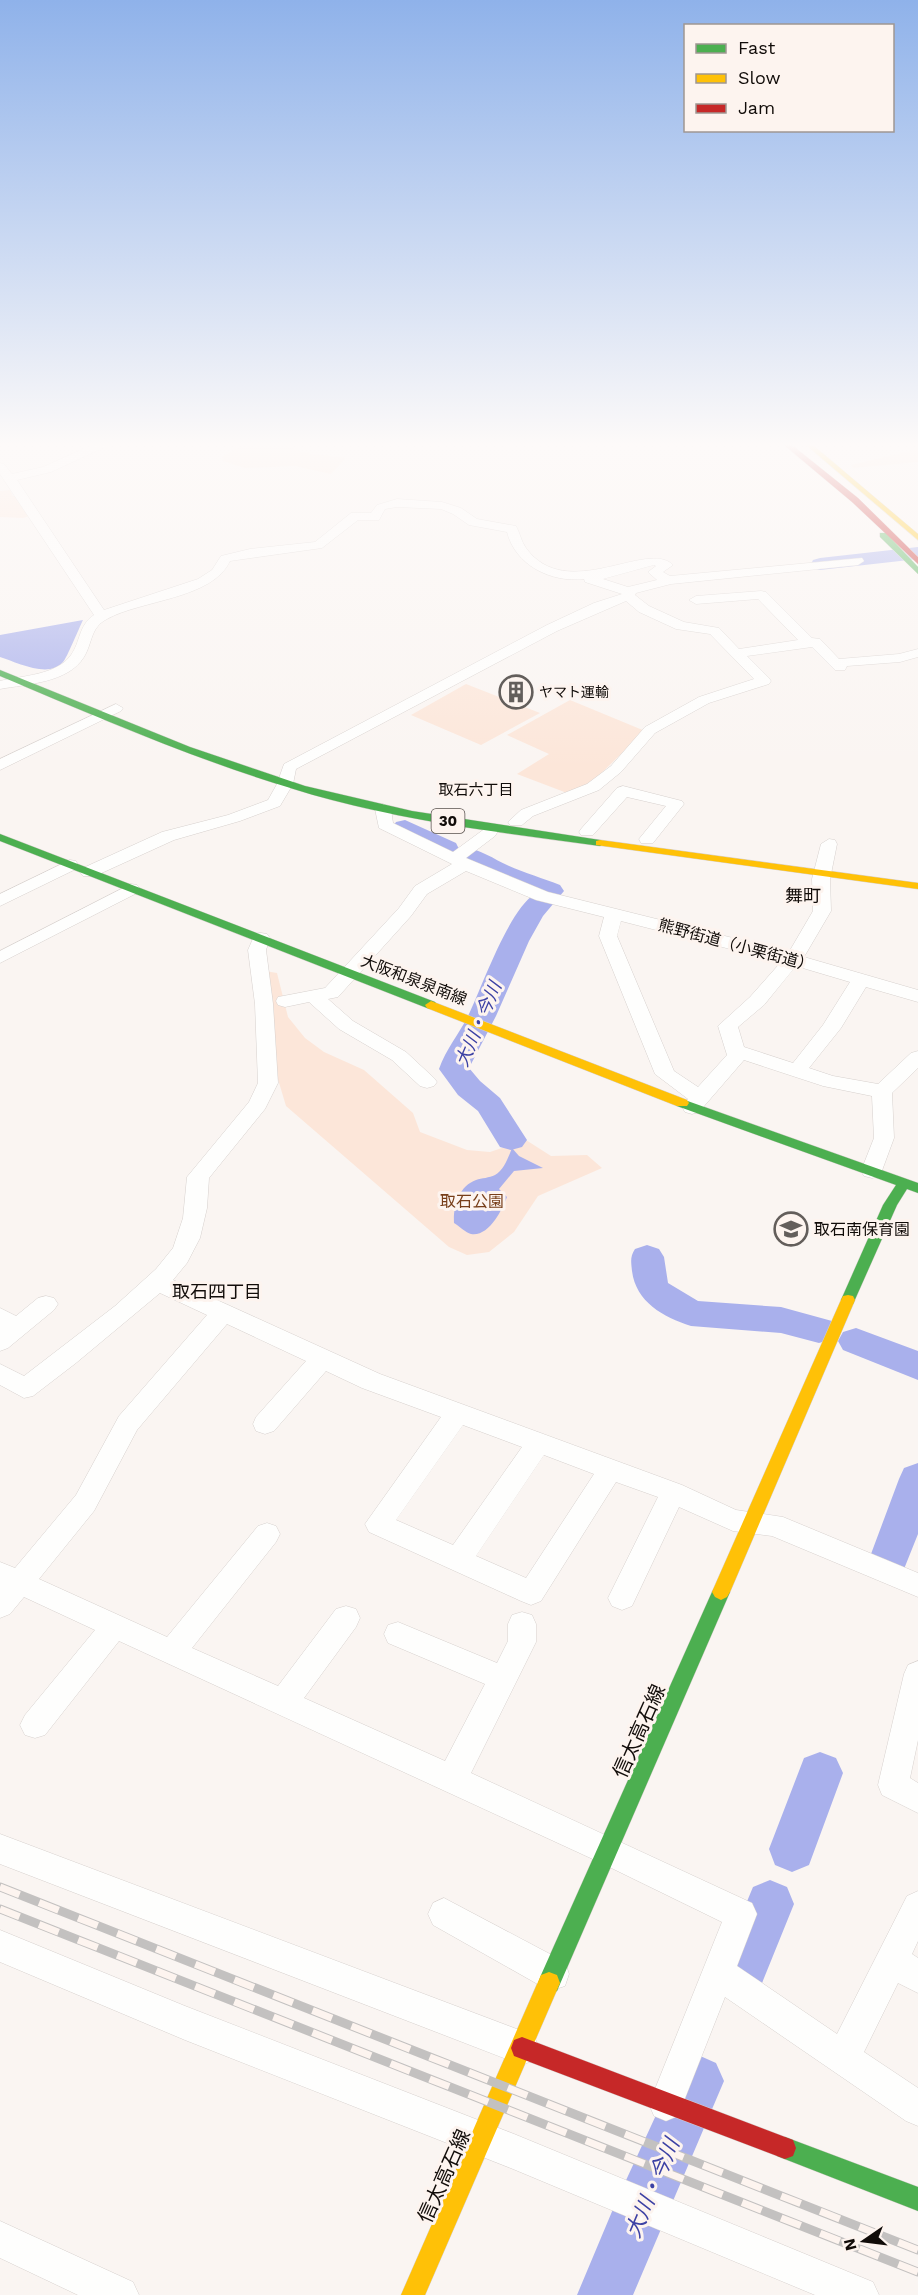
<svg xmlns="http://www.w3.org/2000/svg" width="918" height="2295" viewBox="0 0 918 2295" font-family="'Work Sans','Noto Sans JP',sans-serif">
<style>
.green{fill:#fce6d9}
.water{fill:#a9b0ec}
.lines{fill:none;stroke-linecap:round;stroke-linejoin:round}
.river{fill:#a9b0ec;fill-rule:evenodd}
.street-casing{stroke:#d7d1ce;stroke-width:1}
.fast-casing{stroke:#d7d1ce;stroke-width:1}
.slow-casing{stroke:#d7d1ce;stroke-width:1}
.jam-casing{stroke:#d7d1ce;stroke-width:1}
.street{fill:#fefefd;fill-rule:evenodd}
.fast{fill:#4caf50;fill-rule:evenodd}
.slow{fill:#ffc107;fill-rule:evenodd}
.jam{fill:#c62828;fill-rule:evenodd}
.rail-casing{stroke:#c3c1c0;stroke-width:9}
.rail{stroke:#fdf4ef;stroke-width:7;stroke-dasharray:21;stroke-linecap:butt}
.labels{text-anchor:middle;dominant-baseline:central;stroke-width:6;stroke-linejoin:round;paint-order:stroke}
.far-poi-label{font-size:14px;fill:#110c09;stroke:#fdf4ef;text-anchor:start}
.far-neighbourhood-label{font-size:15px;fill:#110c09;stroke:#fdf4ef}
.shield{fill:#fdf4ef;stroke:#58524e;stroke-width:1.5}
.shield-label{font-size:15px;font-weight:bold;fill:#110c09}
.street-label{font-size:16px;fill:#110c09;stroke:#fdf4ef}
.park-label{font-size:16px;fill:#773e19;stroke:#fdf4ef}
.poi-label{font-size:16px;fill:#110c09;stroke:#fdf4ef;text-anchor:start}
.neighbourhood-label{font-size:18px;fill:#110c09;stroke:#fdf4ef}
.water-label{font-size:18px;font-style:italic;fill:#3c41a4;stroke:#fdf4ef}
.near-street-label{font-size:20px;fill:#110c09;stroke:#fdf4ef}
.near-water-label{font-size:21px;font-style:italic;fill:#3c41a4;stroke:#fdf4ef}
</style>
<rect width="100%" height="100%" fill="#faf5f2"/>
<path class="green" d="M243 445H283L305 453 346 458 331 474 295 466 245 468 223 461 222 457Z
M918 449V462L853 468 851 465Z
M10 490 13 496H19L32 515 23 518 0 517V491Z
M466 684 540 713 481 745 411 715Z
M570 700 645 731 591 783 567 793 517 774 549 754 507 735Z
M265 971 277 973 288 1017 305 1038 324 1052 364 1070 413 1113 420 1132 467 1150 490 1152 526 1140 551 1156 587 1155 602 1168 538 1196 514 1232 489 1252 467 1255 449 1247 286 1106 277 1076Z"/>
<path class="water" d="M83 620C79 628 67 658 63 662 49 679 16 662 0 657V635Z
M512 1148 519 1156 543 1168 514 1171 499 1189 507 1197C502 1210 489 1237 471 1234 466 1233 459 1226 454 1223 453 1206 459 1186 476 1180 482 1178 489 1178 495 1175 504 1170 508 1158 512 1148Z"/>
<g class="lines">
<path class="river" d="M918 547V559L820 570 813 568 811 564 813 560 820 558Z
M405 820 456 843 459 849C475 845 493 859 507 865 524 873 543 878 560 885L564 891 543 916 529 941 496 1016 469 1068 480 1081 500 1098 527 1140 522 1147 511 1150 500 1147 478 1111 458 1095 439 1069C446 1049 459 1034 468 1016 482 987 509 909 535 894L456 860 453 854 438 853 396 832 393 827 396 822Z
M647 1245 659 1249 664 1257 668 1283 698 1301 781 1307 832 1321 837 1330 832 1339 819 1343 781 1333 691 1326C663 1317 636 1302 632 1271 631 1261 630 1257 635 1249Z
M856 1328 918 1351V1380L843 1350 838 1341 843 1332Z
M918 1463V1534L902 1574 888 1579 874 1574 868 1562 899 1479 904 1468Z
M820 1752 836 1758 843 1773 809 1865 792 1872 775 1865 769 1849 804 1758Z
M770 1880 787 1887 794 1904 758 1993 741 2001 724 1993 716 1976 753 1887Z
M698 2055 716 2063 724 2081 633 2295H577L616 2202 680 2063Z"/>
<g class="street-casing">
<path id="street" d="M92 445H109L51 472 17 480 104 610 198 579 212 570 221 556 250 549 315 542 351 513H371L377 505 397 499 442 502 461 508 477 519 516 526C520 533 521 541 526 548 567 604 647 539 673 565L663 572 670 576 862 558 864 561 858 565 671 584 636 593 635 595 649 606 684 622 719 628 739 649 798 640 758 599 696 604 689 600 696 596 761 591 766 592 812 638 820 639 839 659 899 654 918 649V657L900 662 847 666 845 670H835L812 647 747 656 769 678 771 681 769 684 709 703 655 733 621 772 599 790 533 816 522 825H510L508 822 521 810 587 784 611 766 645 727 699 697 754 679 710 634 676 629 639 612 626 601 557 631 296 769 293 784 280 806 240 821 174 840 95 876H83L80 872 83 868 162 832 228 815 268 800 277 784 284 764 547 625 594 603 622 594 585 582 584 579C551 583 515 565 507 532L469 525 453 514 441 509 397 507 385 509 379 520H358L322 548 230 561C213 599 141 600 107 619 90 628 93 642 84 657 68 683 27 684 0 689V681C21 676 57 675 71 655 81 641 78 626 94 615L0 474V463L4 464 12 474 43 467ZM654 565 656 566 648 572 657 580 628 587 603 579Z
M116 704 123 708 121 711 0 770V759Z
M623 786 682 801 684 804 653 843H641L639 839 666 806 627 797 593 835H581L579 832 581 829 617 788Z
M383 804 391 809 393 823 453 852 483 830 486 825H498L500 828 495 836 466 858 548 892 789 952 813 911 812 879 821 844 829 839 835 840 837 844 830 879 831 911 804 957 918 990V1002L866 987 841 1028 809 1068 833 1076 878 1084 911 1053 918 1051V1068L892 1093 894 1138 880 1176 872 1178 864 1176 861 1171 874 1138 872 1096 823 1086 744 1060 699 1112 692 1114 685 1112 682 1107 688 1099 655 1074 599 936 604 917 536 900 466 871 427 894 411 916 338 997 328 999 353 1021 406 1052 434 1078 437 1082 434 1086 427 1088 420 1086 392 1060 339 1029 309 1002 285 1007 278 1005 276 1001 278 997 325 988 399 908 415 886 452 864 379 828 375 809ZM621 921 781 962 750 997 718 1026 727 1055 698 1087 674 1071 617 936ZM796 966 850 982 823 1025 793 1063 744 1047 738 1027 764 1005Z
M70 860 76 861 78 865 76 869 0 906V894Z
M131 884 137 885 140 889 137 893 0 963V951Z
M261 933 267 934 270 938 266 950 273 1004 278 1083 265 1109 209 1178 207 1208 200 1238 187 1263 173 1280 380 1374 682 1485 736 1510 783 1517 918 1573V1597L772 1536 733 1531 679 1507 632 1606 622 1610 612 1606 608 1598 658 1497 616 1482 541 1601 531 1605 521 1601 369 1532 365 1524 441 1417 362 1388 326 1371 274 1431 265 1434 256 1431 253 1424 256 1417 306 1361 227 1324 137 1430 94 1511 39 1579 167 1637 258 1526 267 1523 276 1526 280 1534 276 1542 192 1648 278 1686 336 1609 346 1606 356 1609 360 1618 356 1627 304 1698 445 1761 485 1684 388 1643 384 1634 388 1625 398 1622 497 1663 508 1641V1624L512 1615 522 1612 532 1615 536 1624V1642L471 1773 752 1903 757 1914 737 1966 837 2034 907 1896 918 1891V1941L912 1954 918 1958V1993L898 1983 864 2052 918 2088V2126L906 2121 725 1997 678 2116 666 2121 654 2116 649 2104 722 1922 597 1861 119 1641 45 1735 35 1738 25 1735 20 1725 25 1715 95 1630 24 1597 10 1614 0 1618V1562L15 1568 76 1495 119 1416 207 1315 160 1293 76 1363 33 1396 24 1398 0 1385V1364L24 1376 115 1306 156 1269 173 1248 183 1218 187 1177 249 1102 258 1083 255 1004 248 950 255 934ZM463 1425 522 1447 453 1545 396 1520ZM544 1455 594 1474 526 1578 476 1556Z
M46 1296 54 1298 58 1304 54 1310 8 1348 0 1351V1308L16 1316 38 1298Z
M918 1661V1740L910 1778 918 1783V1813L882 1795 878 1785 904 1674 908 1665Z
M0 1834 522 2031 534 2036 539 2048 534 2060 522 2065 0 1864Z
M444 1898 565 1962 569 1974 565 1986 553 1990 541 1986 433 1925 428 1914 433 1903Z
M0 1930 185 2006 514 2134 873 2282 879 2295H815L513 2169 185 2040 0 1962Z
M0 2221 133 2282 139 2295H78L0 2258Z"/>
</g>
<g class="fast-casing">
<path id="fast" d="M880 533H886L918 567V574L880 537Z
M0 670 190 747 305 786 412 811 600 840 605 843 600 846C510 834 419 823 332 800 217 769 109 722 0 676Z
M0 834 435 1002 437 1005 431 1009 427 1008 0 841Z
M682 1099 918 1183V1193L907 1189 897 1205 853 1304H843L841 1300 883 1205 896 1185 677 1106 675 1103Z
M721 1584 727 1587 730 1592 557 1991 549 1994 541 1991 538 1983 541 1975 712 1592 715 1587Z
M785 2137 918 2187V2211L777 2156 774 2148 777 2140Z"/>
</g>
<g class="slow-casing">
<path id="slow" d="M806 445H813L918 534V540Z
M600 840 918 883V889L596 845V841Z
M431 1001 687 1100 689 1103 687 1106H677L427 1008 425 1005Z
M848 1295 853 1296 855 1300 730 1592 727 1597 721 1600 715 1597 712 1592 841 1300 843 1296Z
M549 1972 557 1975 560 1983 425 2295H401L541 1975Z"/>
</g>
<g class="jam-casing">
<path id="jam" d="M784 445H792L858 498 918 557V564L852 502Z
M522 2037 793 2140 796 2148 793 2156 785 2159 514 2056 511 2048 514 2040Z"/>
</g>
<use href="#street" class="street"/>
<use href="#fast" class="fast"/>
<use href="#slow" class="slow"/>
<use href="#jam" class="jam"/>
<g class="rail-casing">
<path id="rail" d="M0 1887 918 2250
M0 1909 918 2272"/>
</g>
<use href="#rail" class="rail"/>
</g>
<linearGradient id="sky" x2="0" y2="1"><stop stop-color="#8fb2ea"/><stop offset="0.58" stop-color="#fdfaf9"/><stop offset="1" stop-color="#fdfaf9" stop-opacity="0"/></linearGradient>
<rect width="918" height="767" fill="url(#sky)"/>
<defs>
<g id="building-ring" transform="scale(1.725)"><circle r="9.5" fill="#fdf4ef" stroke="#635e5b" stroke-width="1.5"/><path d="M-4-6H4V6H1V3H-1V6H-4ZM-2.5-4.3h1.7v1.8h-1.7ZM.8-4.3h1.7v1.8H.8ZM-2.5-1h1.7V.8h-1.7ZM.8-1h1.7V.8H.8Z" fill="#635e5b"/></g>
<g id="school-ring" transform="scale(1.725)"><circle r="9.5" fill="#fdf4ef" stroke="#635e5b" stroke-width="1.5"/><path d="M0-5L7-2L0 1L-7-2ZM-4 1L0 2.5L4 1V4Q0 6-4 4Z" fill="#635e5b"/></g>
</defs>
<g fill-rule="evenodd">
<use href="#building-ring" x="516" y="692"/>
<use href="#school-ring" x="791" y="1229"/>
</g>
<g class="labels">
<g class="far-poi-label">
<text x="539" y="692">ヤマト運輸</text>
</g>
<g class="far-neighbourhood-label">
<text x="476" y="790">取石六丁目</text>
</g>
<rect class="shield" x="431.5" y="809" width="33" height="24" rx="4.5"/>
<g class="shield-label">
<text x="448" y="821">30</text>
</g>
<g class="street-label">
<text transform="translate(736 945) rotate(15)">熊野街道（小栗街道）</text>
<text transform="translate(414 980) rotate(21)">大阪和泉泉南線</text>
</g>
<g class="park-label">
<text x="472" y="1201">取石公園</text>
</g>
<g class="poi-label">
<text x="814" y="1229">取石南保育園</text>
</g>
<g class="neighbourhood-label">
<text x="803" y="895">舞町</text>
<text x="217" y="1291">取石四丁目</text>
</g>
<g class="water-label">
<text transform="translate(478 1024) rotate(-67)">大川・今川</text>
</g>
<g class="near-street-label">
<text transform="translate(639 1731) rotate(-66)">信太高石線</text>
<text transform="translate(444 2176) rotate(-66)">信太高石線</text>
</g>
<g class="near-water-label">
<text transform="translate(652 2188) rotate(-67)">大川・今川</text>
</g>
</g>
<rect x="684" y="24" width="210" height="108" fill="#fdf4ef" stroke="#9f9793" stroke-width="1.5"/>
<rect x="696" y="44" width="30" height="9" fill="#4caf50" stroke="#9f9793" stroke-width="1.5"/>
<text x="738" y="54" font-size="18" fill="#110c09">Fast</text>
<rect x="696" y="74" width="30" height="9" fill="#ffc107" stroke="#9f9793" stroke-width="1.5"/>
<text x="738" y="84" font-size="18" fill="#110c09">Slow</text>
<rect x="696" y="104" width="30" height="9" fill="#c62828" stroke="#9f9793" stroke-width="1.5"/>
<text x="738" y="114" font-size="18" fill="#110c09">Jam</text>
<g transform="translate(864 2241) rotate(256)" stroke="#fdf4ef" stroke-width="4.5" paint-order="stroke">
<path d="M0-4.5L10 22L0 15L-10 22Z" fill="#110c09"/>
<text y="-9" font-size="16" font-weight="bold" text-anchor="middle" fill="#110c09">N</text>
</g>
</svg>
